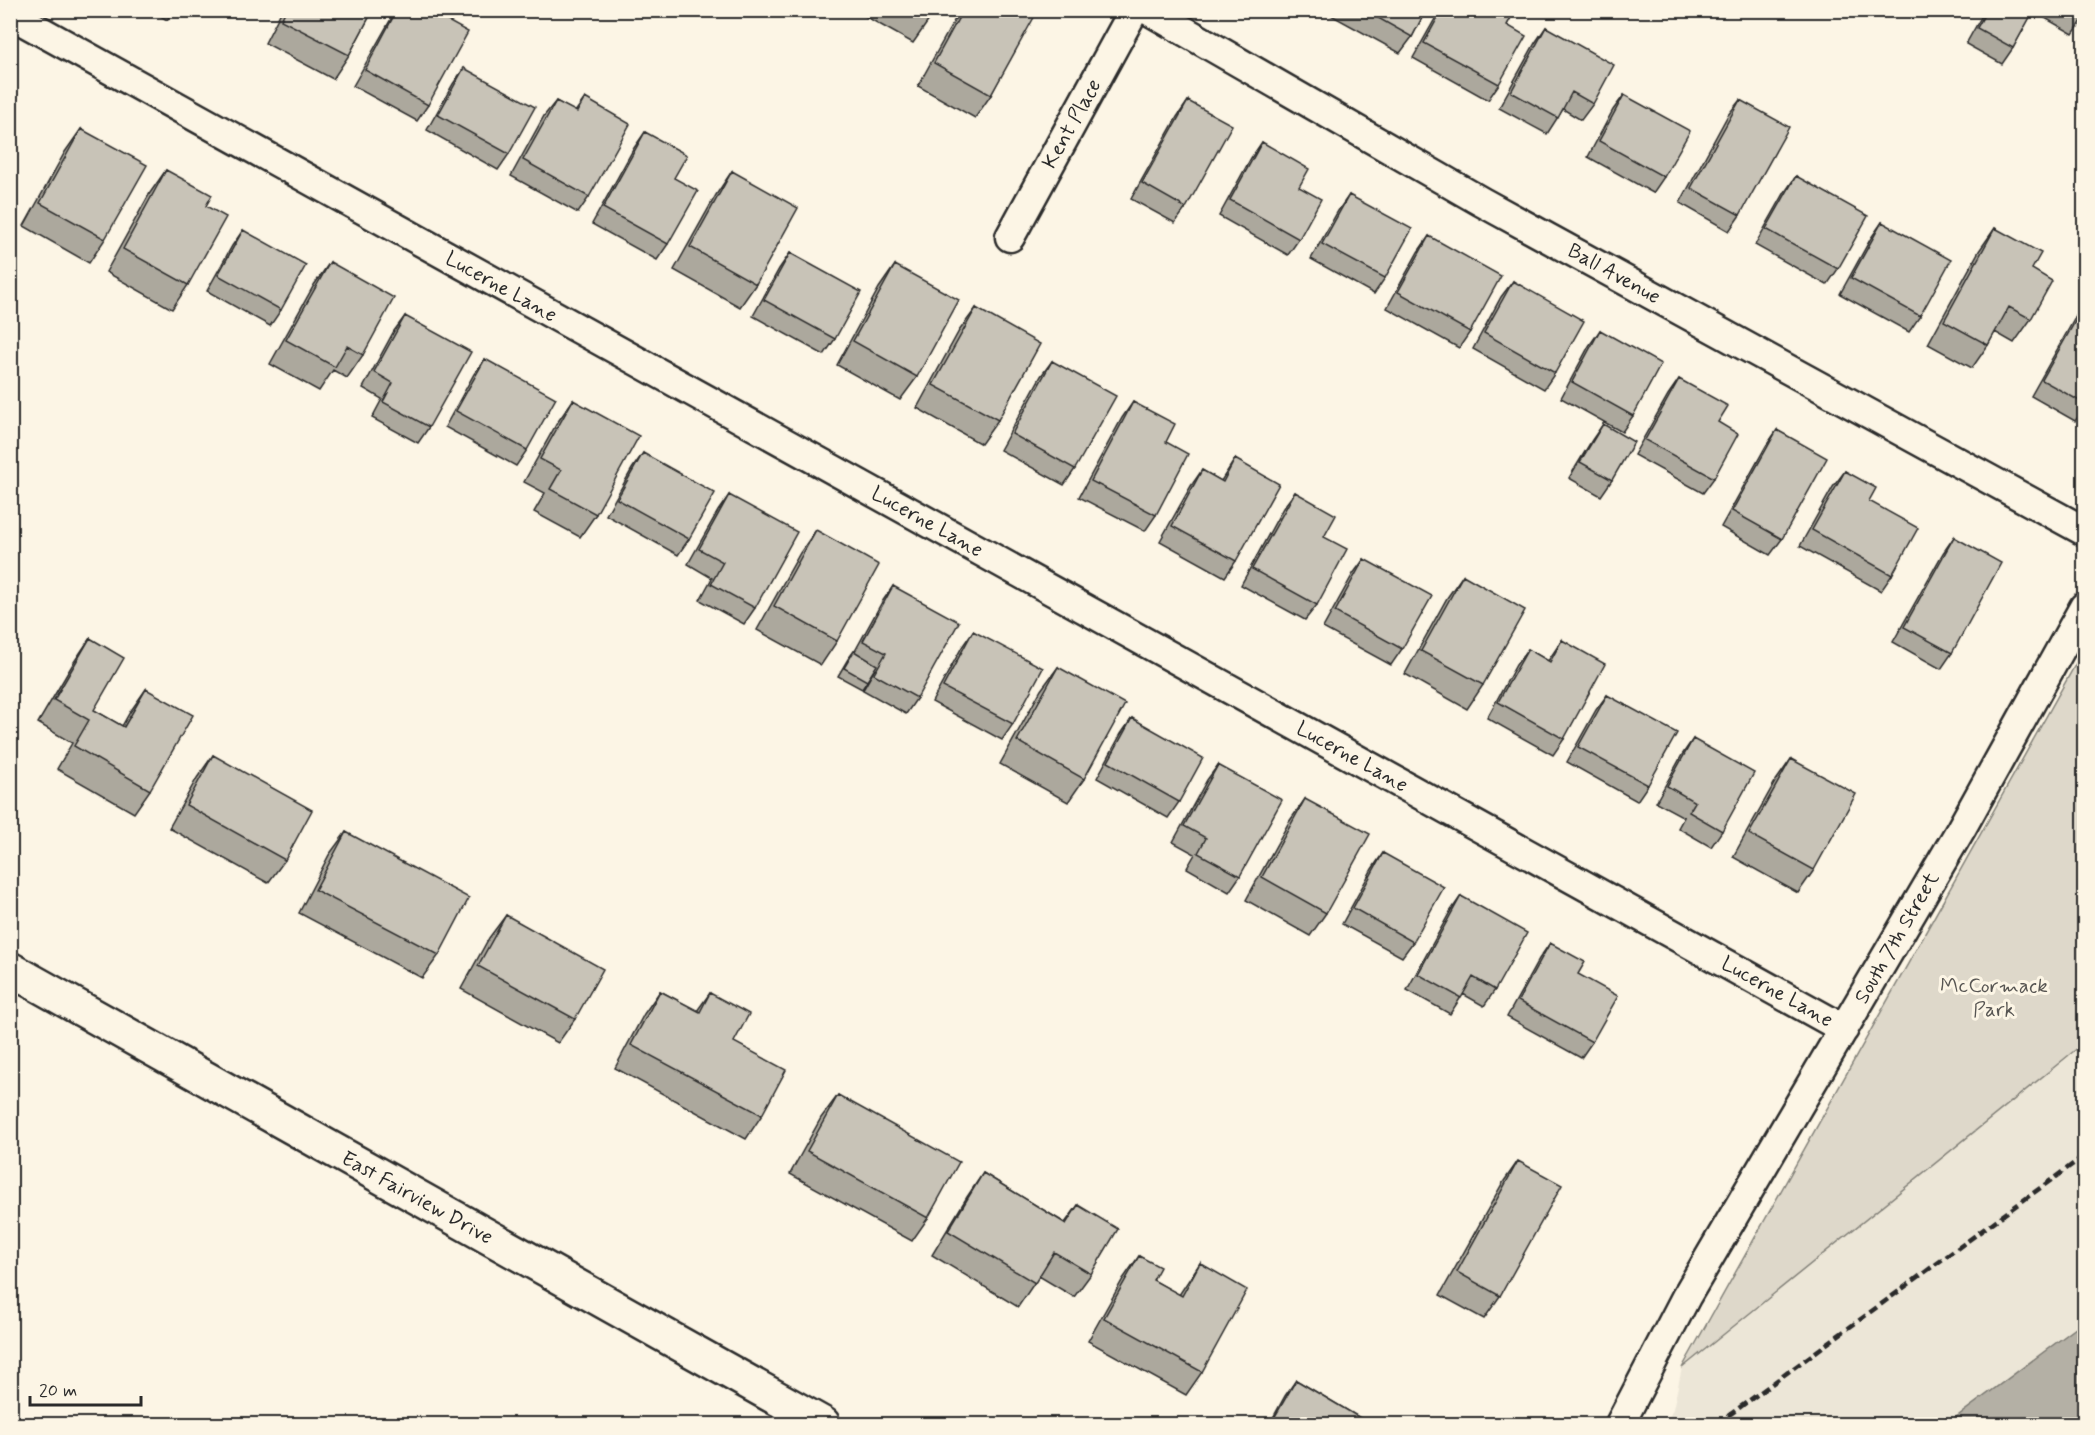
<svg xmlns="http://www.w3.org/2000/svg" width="2095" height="1435" viewBox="0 0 2095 1435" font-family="Mynerve,sans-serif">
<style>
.built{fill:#ece6d7}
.green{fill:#ded8ca;stroke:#84827a;stroke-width:1.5}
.water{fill:#b4b0a5;stroke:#7d7b74;stroke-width:1.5}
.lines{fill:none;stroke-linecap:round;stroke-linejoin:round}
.minor-casing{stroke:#2b2b2b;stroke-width:33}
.tertiary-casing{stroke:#2b2b2b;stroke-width:38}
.minor{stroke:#fcf5e5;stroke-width:28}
.tertiary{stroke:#fcf5e5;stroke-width:33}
.rail{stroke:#2b2b2b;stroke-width:4.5;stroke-dasharray:9 4.5;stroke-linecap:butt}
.wall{fill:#aca89d;stroke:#2b2b2b;stroke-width:1.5}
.building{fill:#c8c3b7;stroke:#2b2b2b;stroke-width:1.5}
.labels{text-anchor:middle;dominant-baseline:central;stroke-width:6;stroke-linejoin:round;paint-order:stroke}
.street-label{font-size:21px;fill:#2b2b2b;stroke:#fcf5e5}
.park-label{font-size:21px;fill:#585653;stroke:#fcf5e5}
</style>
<rect width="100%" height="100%" fill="#fcf5e5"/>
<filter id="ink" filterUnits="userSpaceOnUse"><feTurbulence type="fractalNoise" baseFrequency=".0167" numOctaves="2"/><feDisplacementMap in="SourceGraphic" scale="12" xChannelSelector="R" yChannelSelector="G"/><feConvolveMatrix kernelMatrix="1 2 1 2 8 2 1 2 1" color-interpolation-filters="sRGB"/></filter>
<g filter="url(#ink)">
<path class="built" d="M2084 1045V1424H1666L1673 1409 1682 1368 1977 1127Z"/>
<path class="green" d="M2084 649V1043L1682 1368Z"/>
<path class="water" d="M2084 1322V1424H1947Z"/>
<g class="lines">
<g class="minor-casing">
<path id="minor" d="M1148 10 1482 202 2084 531
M10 14 1844 1029
M1010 237 1134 10
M1620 1424 1686 1297 1961 829 2084 607"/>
</g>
<g class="tertiary-casing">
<path id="tertiary" d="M10 969 823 1424"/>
</g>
<use href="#minor" class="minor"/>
<use href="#tertiary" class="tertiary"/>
<path class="rail" d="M1717 1424 2084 1156"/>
</g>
<path class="wall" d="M150 10H174L167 20Z
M282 10H373L349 55 333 79 265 43Z
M396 10H428V105L417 121 353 86Z
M854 10H934L929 20 913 43Z
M960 10H1035L991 95 975 118 918 86Z
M1331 10H1426L1412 37 1400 53 1329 14Z
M1440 10H1515L1507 25 1499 84 1488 100 1413 58Z
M1900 10H1919L1913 18Z
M1985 10H2085V17L2073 34 2033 11 2013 48 2002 64 1966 44Z
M1546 27 1593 104 1581 120 1563 109 1547 134 1499 108 1535 43Z
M464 68 509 154 498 170 427 130 453 84Z
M1624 95 1664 177 1653 193 1588 157 1613 110Z
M585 98 589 197 578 213 511 176 544 116 556 101 575 112Z
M1740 100V215L1729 231 1680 203 1728 115Z
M1188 101 1186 208 1175 223 1131 199 1177 117Z
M81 129 105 239 89 263 24 226 65 152Z
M645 132 674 178 668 244 657 260 592 224 634 148Z
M1262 142 1299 187V239L1288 255 1219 216 1251 158Z
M166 170 206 206 188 285 172 309 106 272 150 193Z
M732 171 756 284 740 307 674 270 716 195Z
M1796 176 1838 269 1827 285 1755 245 1785 192Z
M1349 195 1385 278 1374 294 1311 259 1338 211Z
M1882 222 1920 316 1909 332 1840 294 1871 238Z
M1995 228 2032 269 2031 319 2014 343 1995 332 1988 345 1972 368 1928 344 1979 251Z
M243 230 281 310 270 326 207 291 232 246Z
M1429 236 1470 332 1459 348 1387 308 1418 252Z
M790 253 835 339 824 355 753 316 779 269Z
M330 262 363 355 347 378 333 370 319 391 270 364 314 285Z
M895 265 917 377 900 400 837 365 879 288Z
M1513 281 1555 373 1544 389 1473 349 1501 297Z
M2085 300V408L2075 421 2031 396Z
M976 308 998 420 981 444 917 408 959 331Z
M405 316 429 427 418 443 372 418 382 399 363 388 394 331Z
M1600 330 1633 416 1622 432 1561 398 1589 346Z
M485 359 527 450 516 466 445 427 474 374Z
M1052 361 1075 469 1064 485 1000 450 1041 376Z
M1679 379 1718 422 1714 478 1703 493 1634 455 1668 395Z
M573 400 596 514 580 537 534 512 545 493 524 482 557 423Z
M1133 402 1166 442 1156 515 1145 531 1079 497 1122 418Z
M1603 424 1612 480 1601 496 1569 478 1592 440Z
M1777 430 1782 539 1770 555 1721 527 1766 446Z
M643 453 689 539 678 555 606 515 632 469Z
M1235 459 1236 561 1225 577 1160 541 1191 486 1202 470 1221 481Z
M1845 471 1869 501 1892 575 1881 591 1800 546 1833 487Z
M1295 492 1324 537 1317 605 1305 620 1241 585 1283 508Z
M729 495 755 608 744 624 700 600 712 578 688 564 718 511Z
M816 530 837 641 821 665 757 630 800 553Z
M1954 537 1952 653 1941 669 1893 642 1943 553Z
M1364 559 1402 649 1391 665 1323 628 1353 574Z
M1463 575 1483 685 1467 709 1405 674 1447 598Z
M893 586 917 698 906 714 863 690 875 669 862 689 838 676 848 659 854 651H855L882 602Z
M973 631 1013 724 1002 740 932 702 962 647Z
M90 638 94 710 122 726 130 712 146 689 150 790 134 813 57 769 72 743 38 723 74 662Z
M1562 640 1564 739 1553 755 1487 718 1516 665 1528 649 1548 661Z
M1058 667 1084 779 1068 802 1000 764 1041 690Z
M1607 695 1648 785 1637 801 1567 762 1596 710Z
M1132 718 1179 802 1168 818 1097 778 1121 734Z
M1693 739 1722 831 1711 847 1678 828 1684 817 1656 802 1682 755Z
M213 755 285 860 268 883 169 828 197 778Z
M1791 759 1814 870 1798 893 1733 857 1775 782Z
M1218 765 1240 876 1229 892 1187 868 1195 854 1173 842 1207 780Z
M1305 799 1326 913 1310 936 1246 900 1289 822Z
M346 832 439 955 422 978 299 913 329 855Z
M1383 853 1413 942 1402 957 1342 924 1372 869Z
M1461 896 1495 990 1484 1006 1463 994 1450 1014 1407 990 1450 912Z
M506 915 575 1019 558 1043 461 989 489 938Z
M1550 943 1578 974 1592 1042 1581 1058 1507 1017 1539 959Z
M660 991 697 1011 710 993 734 1042 762 1115 746 1139 615 1068 644 1014Z
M838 1095 928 1218 912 1241 790 1174 821 1118Z
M1518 1161 1500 1296 1484 1319 1440 1295 1502 1184Z
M983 1173 1065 1223 1078 1205 1091 1274 1074 1297 1039 1276 1018 1307 932 1255 967 1197Z
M1139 1256 1153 1280 1179 1295 1200 1263 1202 1372 1186 1395 1088 1341 1123 1279Z
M1296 1380 1372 1425H1269L1285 1396Z"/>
<path class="building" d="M286 10H373L349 55 281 20Z
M397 10H428L468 32 428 105 365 70Z
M913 10H934L929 20Z
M963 10H1035L1037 12 991 95 934 63Z
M1364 10H1426L1412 37Z
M1442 10H1515L1507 25 1526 36 1499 84 1424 43Z
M1987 10H2034L2013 48 1977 28Z
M2071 10H2085V17L2084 18Z
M1546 27 1614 65 1593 104 1572 92 1558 118 1511 92Z
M464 68 535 107 509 154 438 115Z
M1624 95 1690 131 1664 177 1599 141Z
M585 98 630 124 589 197 523 160 556 101 577 112Z
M1740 100 1789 127 1740 215 1691 188Z
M1188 101 1232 125 1186 208 1142 183Z
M81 129 147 165 105 239 40 203Z
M645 132 687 155 674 178 698 191 668 244 603 208Z
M1262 142 1309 169 1299 187 1321 199 1299 239 1230 200Z
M166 170 212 195 206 206 226 217 188 285 123 249Z
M732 171 798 208 756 284 690 247Z
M1796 176 1868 216 1838 269 1766 229Z
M1349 195 1412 229 1385 278 1322 244Z
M1882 222 1951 260 1920 316 1851 278Z
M1995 228 2041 253 2032 269 2052 281 2031 319 2009 307 1988 345 1944 321Z
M243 230 306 265 281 310 218 275Z
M1429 236 1501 276 1470 332 1398 292Z
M790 253 861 292 835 339 764 300Z
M330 262 394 298 363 355 347 346 335 367 286 340Z
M895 265 959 300 917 377 853 341Z
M1513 281 1584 321 1555 373 1484 333Z
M2085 304V404L2042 380Z
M976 308 1040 344 998 420 933 385Z
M405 316 471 352 429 427 383 402 393 383 374 372Z
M1600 330 1661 364 1633 416 1572 382Z
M485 359 556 398 527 450 456 411Z
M1052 361 1116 396 1075 469 1012 434Z
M1679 379 1728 406 1718 422 1738 434 1714 478 1645 440Z
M573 400 639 436 596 514 550 489 561 470 540 459Z
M1133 402 1175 424 1166 442 1188 454 1156 515 1091 481Z
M1603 424 1634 442 1612 480 1580 462Z
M1777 430 1827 458 1782 539 1732 511Z
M643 453 715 493 689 539 617 499Z
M1235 459 1279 484 1236 561 1172 526 1202 470 1223 482Z
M1845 471 1876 488 1869 501 1918 528 1892 575 1812 530Z
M1295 492 1336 515 1324 537 1347 549 1317 605 1252 569Z
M729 495 797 532 755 608 711 584 723 562 699 549Z
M816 530 879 565 837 641 774 606Z
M1954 537 2001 563 1952 653 1904 627Z
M1364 559 1432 596 1402 649 1335 612Z
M1463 575 1525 610 1483 685 1421 651Z
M893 586 959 622 917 698 874 674 886 653 863 641Z
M973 631 1043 668 1013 724 943 687Z
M90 638 124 658 94 710 124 727 146 689 193 715 150 790 74 746 89 720 54 700Z
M1562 640 1605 664 1564 739 1498 702 1528 649 1550 662Z
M854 651 877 665 867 681 844 668Z
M1058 667 1125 704 1084 779 1017 741Z
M1607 695 1677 733 1648 785 1578 747Z
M1132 718 1203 758 1179 802 1108 762Z
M1693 739 1754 773 1722 831 1689 812 1695 802 1667 786Z
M213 755 312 810 285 860 186 805Z
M1791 759 1856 794 1814 870 1749 834Z
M1218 765 1282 800 1240 876 1198 853 1206 838 1184 826Z
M1305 799 1370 834 1326 913 1262 877Z
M346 832 469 898 439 955 315 890Z
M1383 853 1444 887 1413 942 1353 908Z
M1461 896 1527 933 1495 990 1473 977 1461 998 1418 974Z
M506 915 603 969 575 1019 478 966Z
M1550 943 1585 962 1578 974 1618 996 1592 1042 1518 1001Z
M660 991 700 1012 710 993 749 1014 734 1042 786 1070 762 1115 631 1045Z
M838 1095 959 1162 928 1218 807 1151Z
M1518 1161 1562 1185 1500 1296 1457 1272Z
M983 1173 1066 1224 1078 1205 1118 1229 1091 1274 1054 1252 1035 1283 948 1231Z
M1139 1256 1160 1267 1153 1280 1182 1296 1200 1263 1247 1290 1202 1372 1104 1318Z
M1296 1380 1372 1425H1270Z"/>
</g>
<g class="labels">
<g class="street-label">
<text transform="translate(1072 124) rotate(-61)">Kent Place</text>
<text transform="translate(1614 274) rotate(29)">Ball Avenue</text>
<text transform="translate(501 287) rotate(29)">Lucerne Lane</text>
<text transform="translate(927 522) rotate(29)">Lucerne Lane</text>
<text transform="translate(1352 757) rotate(29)">Lucerne Lane</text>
<text transform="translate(1897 938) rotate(-60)">South 7th Street</text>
<text transform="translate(1777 992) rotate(29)">Lucerne Lane</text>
<text transform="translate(417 1198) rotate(29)">East Fairview Drive</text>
</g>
<g class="park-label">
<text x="1994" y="986">McCormack<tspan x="1994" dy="24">Park</tspan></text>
</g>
</g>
<rect width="2095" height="1435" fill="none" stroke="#fcf5e5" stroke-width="36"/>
<rect x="18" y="18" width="2059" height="1399" fill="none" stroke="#2b2b2b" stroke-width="2" filter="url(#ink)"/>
<path d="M30 1396v9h111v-9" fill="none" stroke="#2b2b2b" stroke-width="3"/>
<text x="39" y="1396" font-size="18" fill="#2b2b2b" stroke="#fcf5e5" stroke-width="4.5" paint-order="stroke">20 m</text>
</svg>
